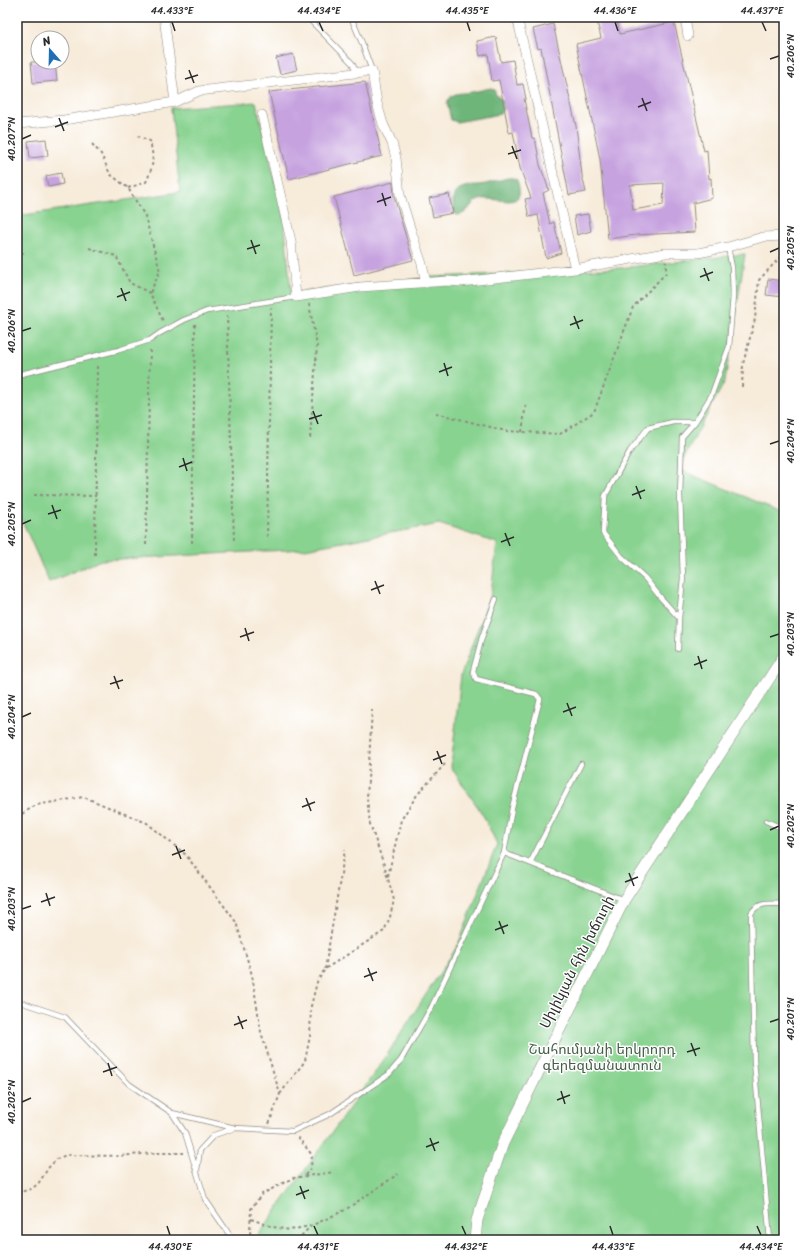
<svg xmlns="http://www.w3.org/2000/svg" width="801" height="1257" viewBox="0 0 801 1257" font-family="Sriracha,'Noto Sans Armenian',sans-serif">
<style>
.green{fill:#88d390;stroke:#5a7f5e}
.forest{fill:#6eb57a;stroke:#4c7052}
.building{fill:#c6a2df;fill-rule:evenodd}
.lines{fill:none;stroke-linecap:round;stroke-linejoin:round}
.service-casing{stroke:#918b82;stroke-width:6}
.minor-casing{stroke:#918b82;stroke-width:10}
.tertiary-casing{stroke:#918b82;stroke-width:12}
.path{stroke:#918b82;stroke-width:2;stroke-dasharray:3 3;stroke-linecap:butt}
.service{stroke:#fff;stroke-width:4.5}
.minor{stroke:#fff;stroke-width:9}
.tertiary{stroke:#fff;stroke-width:11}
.ticks{fill:none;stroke:#2b2b2b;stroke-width:1.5}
.labels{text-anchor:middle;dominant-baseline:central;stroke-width:3;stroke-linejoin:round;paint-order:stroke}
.street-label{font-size:14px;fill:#2b2b2b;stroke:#fff}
.park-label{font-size:14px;fill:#475d49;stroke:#fff}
.neatline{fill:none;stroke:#2b2b2b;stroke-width:1.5}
.ticks-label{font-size:10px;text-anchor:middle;fill:#2b2b2b}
</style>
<rect width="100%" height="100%" fill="#fff"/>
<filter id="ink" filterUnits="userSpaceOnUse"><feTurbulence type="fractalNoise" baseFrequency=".025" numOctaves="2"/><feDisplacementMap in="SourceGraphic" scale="8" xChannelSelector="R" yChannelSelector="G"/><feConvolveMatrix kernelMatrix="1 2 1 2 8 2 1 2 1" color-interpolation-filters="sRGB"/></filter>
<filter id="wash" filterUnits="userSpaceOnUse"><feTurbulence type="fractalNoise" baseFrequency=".012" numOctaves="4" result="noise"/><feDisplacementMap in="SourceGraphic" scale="16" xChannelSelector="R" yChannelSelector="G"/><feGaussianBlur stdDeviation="0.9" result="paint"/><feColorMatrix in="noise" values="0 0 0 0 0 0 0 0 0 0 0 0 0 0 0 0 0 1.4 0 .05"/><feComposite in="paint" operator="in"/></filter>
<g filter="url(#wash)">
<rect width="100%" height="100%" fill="#f7ebd9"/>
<path class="green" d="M256 102 284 217 291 293 434 277 621 268 745 254 725 381 678 469 784 513V1240H255L383 1061 458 945 497 844 483 815 451 767 461 675 491 593 497 543 439 524 305 549 101 560 49 582 17 509V216L180 192 171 108Z"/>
<path class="forest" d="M491 88 494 89 496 95 502 100 503 107 500 114 457 122 451 120 447 103C451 91 462 94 472 92 478 91 485 89 491 88Z
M508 178H513L517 180C529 215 493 194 478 200 469 204 469 215 456 215 454 211 453 207 453 202 452 184 474 186 486 184 493 182 500 180 508 178Z"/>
<g id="blocks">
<path class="building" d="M596 17H616L620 34 674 22 704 151 707 150 709 179 711 178 712 198 693 203 695 232 636 235 608 239 600 159 576 44 601 38ZM664 183 663 205 633 210 630 185Z
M553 24 576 126 582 175 586 192 569 195 541 48 538 49 533 29Z
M496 37 501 62 513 60 517 85 523 84 526 99H524L532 138H535L540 165 549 190 543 193 550 224 554 222 561 253 546 258 538 215 529 217 525 199 531 198 520 168 513 132 509 133 499 80 492 81 488 54 480 56 477 41Z
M293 54 297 70 280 74 276 58Z
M31 62H55L57 81 33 83Z
M365 82 382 156 289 179 269 92Z
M46 139 48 156 30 158 28 141Z
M61 173 63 184 48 187 46 176Z
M393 182 394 197 413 260 354 275 334 197Z
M449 194 453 213 433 217 429 198Z
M588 214 591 231 577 235 574 216Z
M768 279 784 281V297L766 295Z"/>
</g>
</g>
<g filter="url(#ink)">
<use href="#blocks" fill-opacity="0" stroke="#918b82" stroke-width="1"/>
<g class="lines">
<g class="service-casing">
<path id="service" d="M309 17 310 20 352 63 357 73
M351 17 362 43 372 71
M17 375 119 350 150 340 160 333 184 320 207 311 296 297
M679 618 661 598 645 578 621 556 603 533 605 496 630 451 648 428 673 422H695
M678 649 679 618 683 578 680 495 682 437 695 422 711 396 729 347 733 295 732 268 728 247
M766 821 784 829
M504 853 624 900
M530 863 581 764
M17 1002H20L65 1017 129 1084 172 1113 185 1133 205 1199 229 1234 235 1240
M172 1113 235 1128 293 1131 330 1114 389 1074 401 1060 432 1006 504 853 512 808 539 703 540 699 536 694 476 679 473 671 482 637 496 599
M197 1170 200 1150 214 1135 235 1128
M770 1240 754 1061 751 914C757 901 772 904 784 904"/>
</g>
<g class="minor-casing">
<path id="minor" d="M164 17 175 102
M517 17 575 269
M685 17 688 36
M262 115 291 241 296 297 360 287 448 281 461 282 575 269 665 253H698L728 247 763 237 784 236
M17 124 64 120 175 102 199 91 372 71 377 103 383 124 392 143 396 158 400 195 412 234 422 264 426 283"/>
</g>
<g class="tertiary-casing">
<path id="tertiary" d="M475 1240 477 1220 503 1143 624 900 784 656"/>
</g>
<path class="path" d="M92 144 101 154 110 174 128 188 145 216 160 271 150 293
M128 188 146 182C154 165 154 159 150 141L137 136
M89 248 116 256 130 283 150 293 164 323
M17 253H24
M309 304 317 346 310 439
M227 315 234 541
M742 387 743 364 755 319 759 280 784 253
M436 413 506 431 560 434 594 412 633 307 666 273V262
M522 432 526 403
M34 495 96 496
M267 537 271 308
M192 543 195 323
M146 545 150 347
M95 555 97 363
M17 817 36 805 84 797 147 823 186 855 236 922 252 975 261 1032 280 1094 269 1124
M388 876 401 820 417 795 445 764
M325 969 345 850
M280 1094 305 1061 310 1036 311 1006 317 982 325 969 384 931 390 917 394 900 384 865 370 824 367 798 372 709
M298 1137 312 1155 311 1168 305 1175
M17 1193 31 1189 38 1184 49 1167 57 1159 66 1155 120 1156 154 1153H184
M251 1219 273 1227 290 1230 310 1226
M251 1240 250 1230 251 1209 262 1194 293 1178 334 1172
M297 1240 311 1226 345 1210 398 1174"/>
<use href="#service" class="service"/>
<use href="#minor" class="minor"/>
<use href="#tertiary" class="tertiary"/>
</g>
</g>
<path class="ticks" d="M172 22 175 31M319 22 323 31M467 22 470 31M615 22 618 31M762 22 766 31M770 59 779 56M189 70 194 83M185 79 198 75M642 98 647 111M638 107 651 102M59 118 64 131M55 127 68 122M22 139 31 135M512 146 517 159M508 154 521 150M382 193 386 206M377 202 391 197M251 240 256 254M247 249 260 245M770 252 779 248M704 268 709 281M700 277 713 272M121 288 126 301M117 297 130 292M574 316 579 329M570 325 583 320M22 331 31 328M444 363 448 376M439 372 452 367M313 411 318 424M309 419 322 415M770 444 779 441M183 458 187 471M179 467 192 462M636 486 641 499M632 495 645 490M52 505 57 519M48 514 61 510M22 524 31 520M505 533 510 546M501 542 514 537M375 581 380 594M371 590 384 585M245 628 249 641M240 637 254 632M770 637 779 634M698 656 702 669M694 665 707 660M114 676 119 689M110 684 123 680M567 703 572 716M563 712 576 707M22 717 31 713M437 751 442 764M433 760 446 755M306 798 311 811M302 807 315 802M770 830 779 826M176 846 181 859M172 855 185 850M629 873 634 886M625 882 638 877M46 893 50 906M41 902 55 897M22 909 31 906M499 921 504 934M495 930 508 925M368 968 373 981M364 977 377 972M238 1016 243 1029M770 1022 779 1019M234 1025 247 1020M691 1043 696 1056M687 1052 700 1048M108 1063 112 1076M103 1072 117 1067M561 1091 565 1104M557 1100 570 1095M22 1102 31 1098M430 1138 435 1151M426 1147 439 1142M300 1186 305 1199M296 1195 309 1190M167 1226 170 1235M314 1226 318 1235M462 1226 466 1235M610 1226 613 1235M757 1226 761 1235"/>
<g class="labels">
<g class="street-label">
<text transform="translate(577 962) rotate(-63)">Սիլիկյան հին խճուղի</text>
</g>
<g class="park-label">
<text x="602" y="1049">Շահումյանի երկրորդ<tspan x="602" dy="16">գերեզմանատուն</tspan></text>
</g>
</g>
<rect width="801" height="1257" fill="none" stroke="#fff" stroke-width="44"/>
<g transform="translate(50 50) rotate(340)"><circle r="19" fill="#ffffff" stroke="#aaaaaa"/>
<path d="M0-3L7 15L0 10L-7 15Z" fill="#1f6fb2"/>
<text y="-6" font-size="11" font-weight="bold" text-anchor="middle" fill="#2b2b2b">N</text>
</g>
<rect x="22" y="22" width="757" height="1213" class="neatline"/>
<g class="ticks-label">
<text x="172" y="14">44.433°E</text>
<text x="319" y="14">44.434°E</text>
<text x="467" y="14">44.435°E</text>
<text x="615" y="14">44.436°E</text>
<text x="762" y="14">44.437°E</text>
<text transform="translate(790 56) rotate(-90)" y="4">40.206°N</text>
<text transform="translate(11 139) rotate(-90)" y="4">40.207°N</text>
<text transform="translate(790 248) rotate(-90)" y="4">40.205°N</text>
<text transform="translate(11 331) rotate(-90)" y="4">40.206°N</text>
<text transform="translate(790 441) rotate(-90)" y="4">40.204°N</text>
<text transform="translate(11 524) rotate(-90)" y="4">40.205°N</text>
<text transform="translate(790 634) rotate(-90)" y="4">40.203°N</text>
<text transform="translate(11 717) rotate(-90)" y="4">40.204°N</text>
<text transform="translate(790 826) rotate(-90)" y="4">40.202°N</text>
<text transform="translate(11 909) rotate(-90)" y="4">40.203°N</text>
<text transform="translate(790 1019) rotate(-90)" y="4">40.201°N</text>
<text transform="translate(11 1102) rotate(-90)" y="4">40.202°N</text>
<text x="170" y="1250">44.430°E</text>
<text x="318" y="1250">44.431°E</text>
<text x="466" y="1250">44.432°E</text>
<text x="613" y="1250">44.433°E</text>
<text x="761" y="1250">44.434°E</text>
</g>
</svg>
